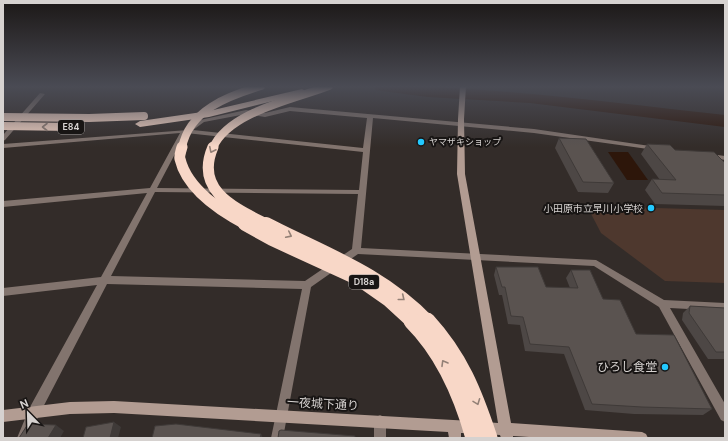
<svg xmlns="http://www.w3.org/2000/svg" width="728" height="441" viewBox="0 0 728 441" font-family="'DM Sans','Noto Sans JP',sans-serif">
<style>
.green{fill:#4e382e}
.water{fill:#2d160a}
.lines{fill:none;stroke-linecap:round;stroke-linejoin:round}
.river{fill:#2d160a;fill-rule:evenodd}
.street{fill:#82746e;fill-rule:evenodd}
.secondary{fill:#b29c92;fill-rule:evenodd}
.highway{fill:#f8d7c7;fill-rule:evenodd}
.highway-bridge-far3{stroke:#f8d7c7;stroke-width:8}
.highway-bridge-far2{stroke:#f8d7c7;stroke-width:11}
.highway-bridge-far1{stroke:#f8d7c7;stroke-width:14}
.highway-bridge{stroke:#f8d7c7;stroke-width:17}
.wall{fill:#4d4745}
.shaded-wall{fill:#3f3a38}
.building{fill:#5a5350;stroke:#3f3a38}
.oneway{stroke:#938076}
.poi-dot{fill:#23c9fe;stroke:#181514;stroke-width:1.5}
.labels{text-anchor:middle;dominant-baseline:central;stroke-width:4;stroke-linejoin:round;paint-order:stroke}
.shield{fill:#181514;stroke:#9d9998;stroke-width:1}
.shield-label{font-size:9px;font-weight:bold;fill:#d6d2d0}
.far-poi-label{font-size:9px;fill:#d6d2d0;stroke:#181514;text-anchor:start}
.poi-label{font-size:10px;fill:#d6d2d0;stroke:#181514;text-anchor:end}
.near-poi-label{font-size:12px;fill:#d6d2d0;stroke:#181514;text-anchor:end}
.near-street-label{font-size:12px;fill:#d6d2d0;stroke:#181514}
</style>
<rect width="100%" height="100%" fill="#332c29"/>
<path class="green" d="M587 206 725 210V283L665 281 601 233Z"/>
<path class="water" d="M608 152H628L648 180H627Z"/>
<g class="lines">
<path class="river" d="M374 86C491 86 608 102 725 115V127L530 103 428 97 382 91 376 90Z"/>
<path class="street" d="M40 93 45 94 5 140 3 141V135Z
M290 107 534 129 657 147 658 148 655 150 534 133 373 118 361 248 596 260 664 300 725 303V311L670 308 725 404V422L721 420 659 307 594 266 358 254 311 287 283 438H271L302 289 107 284 39 415 29 438H17L30 407 97 285 3 296V288L101 277 147 193 3 207V201L150 188 180 133 3 148V144L188 130 189 128 200 120 246 110 265 113ZM290 111 367 118 363 148 193 130 204 122 246 114 265 117ZM186 133 363 152 359 190 157 188ZM155 192 358 194 352 249 305 281 111 276Z
M710 154 725 156V160L708 157 707 156Z
M380 415 384 417 386 421V438H374V421L376 417Z"/>
<path class="secondary" d="M460 86H466L464 119 465 174 511 423 642 432 646 434 648 438H545L513 436V438H501L500 435 485 434 481 432 479 428 481 424 485 422 498 423 457 174 458 119Z
M114 401 471 421 475 423 477 427 475 431 471 433H461V438H449L448 432 114 413 70 414 3 422V410L70 402Z"/>
<path class="highway" d="M302 89 306 91 305 93 209 117 140 127 135 124 140 121 209 111Z"/>
<path class="highway-bridge-far3" d="M3 117 89 118 144 116
M3 126 73 127
M182 148C189 110 228 96 261 86
M213 148C228 112 295 99 329 86"/>
<path class="highway-bridge-far2" d="M182 147C181 151 179 156 180 159 187 189 222 212 247 225
M213 147C194 191 235 208 268 225"/>
<path class="highway-bridge-far1" d="M245 224 272 239 359 279 389 300 413 322
M266 224C324 254 381 273 428 322"/>
<path class="highway-bridge" d="M412 321C444 353 462 395 474 438
M427 321C460 357 474 393 489 438"/>
</g>
<path class="wall" d="M559 138 614 183 608 193 578 192 555 148Z
M647 144 725 163V206L655 204 645 190 652 179 660 180 641 154Z
M496 267 546 287 570 288 566 278 571 270 603 299 636 334 712 409 703 415 634 414 585 410 564 354 525 351 520 325 508 324 502 295H499L494 275Z
M690 306 725 308V359H708L682 320 683 313Z"/>
<path class="shaded-wall" d="M114 422 121 427 118 438H110Z
M56 425 64 431 60 438H48Z
M261 434 263 438H260Z"/>
<path class="building" d="M559 138 586 139 614 183 583 182Z
M647 144 670 145 675 150 714 152 725 163V195L662 193 652 179 676 180Z
M496 267H538L546 287 578 288 571 270H590L603 299 620 300 636 334 674 335 712 409 642 407 592 404 569 347 530 344 523 317 511 316 505 287H502Z
M690 306 725 308V352H716L689 313Z
M114 422 110 438H83L86 427Z
M28 424 56 425 48 438H19Z
M176 424 261 434 260 438H152L155 426Z
M281 430 355 436V438H278L279 431Z"/>
<defs><path id="oneway-chevron" d="M-2-3.5L2.5 0L-2 3.5" fill="none" stroke-width="1.6" stroke-linecap="round" stroke-linejoin="round"/></defs>
<g class="oneway">
<use href="#oneway-chevron" transform="translate(45 127) rotate(-180)"/>
<use href="#oneway-chevron" transform="translate(212 150) rotate(116)"/>
<use href="#oneway-chevron" transform="translate(289 235) rotate(26)"/>
<use href="#oneway-chevron" transform="translate(402 298) rotate(39)"/>
<use href="#oneway-chevron" transform="translate(444 363) rotate(-120)"/>
<use href="#oneway-chevron" transform="translate(477 402) rotate(69)"/>
</g>
<linearGradient id="sky" x2="0" y2="1"><stop stop-color="#1c1817"/><stop offset="0.59" stop-color="#4a4b54"/><stop offset="1" stop-color="#4a4b54" stop-opacity="0"/></linearGradient>
<rect width="728" height="147" fill="url(#sky)"/>
<g class="poi-dot">
<circle cx="421" cy="142" r="4"/>
<circle cx="651" cy="208" r="4"/>
<circle cx="665" cy="367" r="4"/>
</g>
<g class="labels">
<g class="shield">
<rect x="58" y="120" width="26" height="14" rx="3"/>
<rect x="349" y="275" width="30" height="14" rx="3"/>
</g>
<g class="shield-label">
<text x="71" y="127">E84</text>
<text x="364" y="282">D18a</text>
</g>
<g class="far-poi-label">
<text x="429" y="142">ヤマザキショップ</text>
</g>
<g class="poi-label">
<text x="643" y="208">小田原市立早川小学校</text>
</g>
<g class="near-poi-label">
<text x="657" y="367">ひろし食堂</text>
</g>
<g class="near-street-label">
<text transform="translate(323 404) rotate(3)">一夜城下通り</text>
</g>
</g>
<rect width="728" height="441" fill="none" stroke="#d6d2d0" stroke-width="8"/>
<g transform="translate(28 413) rotate(337)" stroke="#181514" stroke-width="3" paint-order="stroke">
<path d="M0-3L7 15L0 10L-7 15Z" fill="#d6d2d0"/>
<text y="-6" font-size="11" font-weight="bold" text-anchor="middle" fill="#d6d2d0">N</text>
</g>
</svg>
